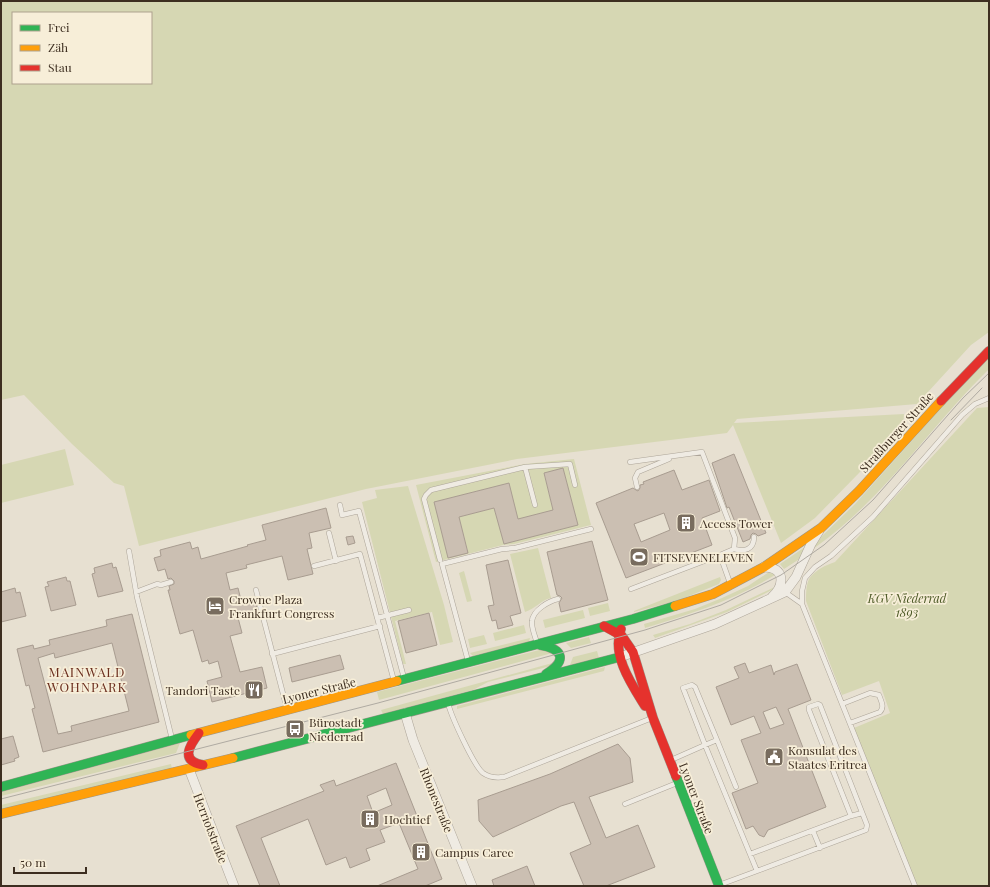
<svg xmlns="http://www.w3.org/2000/svg" width="990" height="887" viewBox="0 0 990 887" font-family="'Playfair Display',serif">
<style>
.green{fill:#d6d7b3;fill-rule:evenodd}
.building{fill:#cbbfb2;stroke:#a89c90;fill-rule:evenodd}
.lines{fill:none;stroke-linecap:round;stroke-linejoin:round}
.lane-casing{stroke:#ada599;stroke-width:5.5}
.street-casing{stroke:#ada599;stroke-width:10}
.fast-casing{stroke:#9c958a;stroke-width:10}
.slow-casing{stroke:#9c958a;stroke-width:10}
.jam-casing{stroke:#9c958a;stroke-width:10}
.lane{stroke:#efebe3;stroke-width:4.5}
.street{stroke:#efebe3;stroke-width:9}
.fast{stroke:#30b455;stroke-width:9}
.slow{stroke:#ff9f0a;stroke-width:9}
.jam{stroke:#e5322d;stroke-width:9}
.tram{stroke:#afaaa2;stroke-width:1}
.labels{text-anchor:middle;dominant-baseline:central;stroke-width:3.5;stroke-linejoin:round;paint-order:stroke}
.street-label{font-size:12px;fill:#3d2e20;stroke:#f7eed8}
.poi-label{font-size:12px;fill:#3d2e20;stroke:#f7eed8;text-anchor:start}
.park-label{font-size:12px;font-style:italic;fill:#4d5a26;stroke:#f7eed8}
.neighbourhood-label{font-size:13px;letter-spacing:1px;fill:#6b2e1e;stroke:#f7eed8}
</style>
<rect width="100%" height="100%" fill="#e7e0d1"/>
<path class="green" d="M1 1H989V332L971 345 917 404 737 419 734 423 904 414 903 428 815 518 781 543 733 425 727 433 517 459 366 489 139 546 124 486 114 483 72 444 24 395 1 400ZM13 13H151V83H13Z
M989 358V369C930 427 881 502 813 549L822 536 855 504 961 386Z
M989 407V886H917L854 728 890 713 879 681 842 695 806 601C806 595 806 585 809 579 815 570 826 565 835 562L977 408Z
M65 449 74 485 1 503V465Z
M574 459 591 525 514 544 503 545 436 562 416 485 525 464ZM563 468 578 525 504 543 494 508 459 517 468 552 448 558 434 502 509 483 518 519 553 510 544 474Z
M408 486 444 605 453 642 440 645 432 612 395 621 406 664H403L362 502 377 498 375 490Z
M805 547 801 558 784 569 780 564Z
M538 548 551 598C541 600 535 609 525 612L510 554Z
M464 571 472 601 467 602 459 573Z
M769 572 775 575C734 600 690 614 645 628L644 624 695 609 722 598 748 586Z
M720 577 721 580 719 584 679 600 634 612V611Z
M777 586 772 590 727 612 655 638 653 635 690 624 726 610Z
M608 603 610 611 590 616 588 608Z
M583 610 585 618 545 628 543 620Z
M524 625 526 633 495 641 493 633Z
M484 635 487 644 470 648 468 639Z
M589 637 591 643 571 648 566 643Z
M530 638 529 642 473 656 470 653Z
M547 648 556 652 379 700 377 692Z
M597 651 599 658 570 665 573 657Z
M556 662 551 666 488 682 473 690 383 714 381 710Z
M605 667 604 671 457 709V706Z
M180 743 176 753 1 796V792Z
M171 764 172 769 1 809V805Z"/>
<path class="building" d="M734 454 766 533 758 536 756 534 753 533 751 535 750 539 743 542 729 507 727 508 712 463Z
M563 468 578 525 504 544 494 508 459 517 468 553 448 558 434 502 509 483 518 519 553 510 544 473Z
M674 470 682 490 709 480 720 511 702 518 712 545 626 578 596 503 633 488 636 490 638 491 640 488V485L644 484 643 482ZM664 513 670 530 641 542 634 524Z
M326 508 331 528 309 533 312 548 307 549 313 574 288 580 282 556 246 565 247 568 226 573 230 590 238 588 241 600 254 597 257 609 237 614 242 633 230 636 240 672 262 667 267 688 212 702 207 681 222 677 218 661 209 664 208 660 202 662 193 630 180 634 168 590H170L169 586 174 584V581L171 578 168 579 165 569 158 571 154 558 161 556 160 550 190 542 192 549 198 547 201 559 248 546 247 545 266 540 262 525Z
M353 536 355 543 348 545 346 537Z
M592 541 608 600 561 612 559 603 562 598 560 596 557 595 547 552Z
M508 560 521 613 510 616 513 625 498 629 496 620 492 621 488 606 494 605 486 565Z
M112 563 113 568 116 567 123 591 98 597 92 574 95 573 94 568Z
M66 577 67 581H70L76 605 51 611 45 587 49 586 47 582Z
M15 588 16 593 20 592 26 616 1 622V592Z
M429 613 437 645 406 653 398 621Z
M132 614 159 722 43 752 32 709 35 708 32 697 29 685 26 686 17 649 33 645 34 649 50 645 49 640 107 626 106 620ZM112 643 129 711 71 726 72 731 58 734 38 658 54 653 55 658Z
M340 655 344 669 292 682 289 668Z
M745 663 749 673 771 665 774 675 775 672 797 664 811 700 788 709 826 807 768 830 764 837 759 835 753 826 746 829 732 793 758 783 741 740 761 733 754 716 731 725 716 687 739 678 734 667ZM776 707 784 724 770 729 763 712Z
M13 736 19 757 14 759 15 761 1 765V739Z
M618 744 630 758 633 782 589 797 606 838 638 825 655 867 606 886H584L570 853 591 844 574 802 561 806 493 837 479 821 478 800 550 774Z
M396 763 442 879 425 886H377L418 869 399 823 380 830 385 842 366 849 370 860 350 868 346 857 326 865 308 819 261 838 280 886H260L236 826 324 791 320 785 334 780 336 786ZM386 788 392 805 373 813 367 796Z
M527 866 535 886H494L492 880Z"/>
<g class="lines">
<g class="lane-casing">
<path id="lane" d="M630 462 702 452 735 538 734 549 720 555 730 583
M525 467 535 505
M637 487 635 478 638 472 669 459
M340 505 342 515 359 511 404 678
M329 533 336 561
M734 549C744 552 754 550 754 537
M129 551 137 597 172 739
M440 560 424 499 426 495 431 490 525 467 570 464 575 485
M314 566 360 554 394 681
M631 589 720 555
M256 590 287 709
M136 592 157 584 161 585 171 582
M785 592 802 604
M377 618 409 610
M537 643C535 636 531 627 532 621 533 610 549 601 558 599
M272 654 380 626
M468 661 442 564 502 549 515 548 591 529
M448 703C451 716 474 766 483 773 490 778 497 778 504 777L652 718
M842 704 870 693 879 695C881 701 885 707 880 712L850 723
M717 740 695 687 692 685 683 688 705 745 717 740 736 787
M671 760 705 745 757 871 719 885
M625 804 677 783
M851 816 862 813
M813 831 820 848
M750 854 851 816 809 710V707L818 704 820 705 867 825 866 830 757 871
M915 886 802 604V591L805 578 815 567 831 556 873 517 962 415 975 404 989 398"/>
</g>
<g class="street-casing">
<path id="street" d="M764 567C785 567 785 585 772 597
M620 657 715 624 785 592 796 577 811 544 819 531
M405 713 413 740 472 886
M189 769 234 886"/>
</g>
<g class="fast-casing">
<path id="fast" d="M540 645C564 649 567 661 546 674
M397 681 633 619 675 606
M233 758 620 657
M676 776 719 886
M1 787 191 735"/>
</g>
<g class="slow-casing">
<path id="slow" d="M675 606 713 594 764 567 821 528 859 491 941 401
M191 735 397 681
M1 814 233 758"/>
</g>
<g class="jam-casing">
<path id="jam" d="M941 401 989 351
M604 626 622 636 633 652 653 718 676 776
M621 629C611 655 632 685 645 706
M199 733C189 746 180 761 203 765"/>
</g>
<use href="#lane" class="lane"/>
<use href="#street" class="street"/>
<use href="#fast" class="fast"/>
<use href="#slow" class="slow"/>
<use href="#jam" class="jam"/>
<path class="tram" d="M951 420 982 388
M1 799 378 703 645 630 721 605 781 575 824 545 873 500 963 398 989 373"/>
</g>
<defs>
<g id="building-square" transform="scale(1)"><rect x="-9" y="-9" width="18" height="18" rx="4" fill="#786c5e" stroke="#f7eed8"/><path d="M-4-6H4V6H1V3H-1V6H-4ZM-2.5-4.3h1.7v1.8h-1.7ZM.8-4.3h1.7v1.8H.8ZM-2.5-1h1.7V.8h-1.7ZM.8-1h1.7V.8H.8Z" fill="#fff"/></g>
<g id="stadium-square" transform="scale(1)"><rect x="-9" y="-9" width="18" height="18" rx="4" fill="#786c5e" stroke="#f7eed8"/><path d="M0-5a6.5 5 0 1 0 0 10a6.5 5 0 1 0 0-10ZM-3.5-1.8h7v3.6h-7Z" fill="#fff"/></g>
<g id="hotel-square" transform="scale(1)"><rect x="-9" y="-9" width="18" height="18" rx="4" fill="#786c5e" stroke="#f7eed8"/><path d="M-6-4.5h1.5V1H6V5H4.5V3h-9V5H-6ZM-4 0a1.8 1.8 0 1 1 3.6 0ZM.5 0V-2.5h3Q6-2.5 6 0Z" fill="#fff"/></g>
<g id="restaurant-square" transform="scale(1)"><rect x="-9" y="-9" width="18" height="18" rx="4" fill="#786c5e" stroke="#f7eed8"/><path d="M-5-6h1v4h1v-4h1v4h1v-4h1v5L-1.5 .5V6h-2V.5L-5-1ZM5-6V6H3V1.5H1.5Q1.5-4 5-6Z" fill="#fff"/></g>
<g id="bus-square" transform="scale(1)"><rect x="-9" y="-9" width="18" height="18" rx="4" fill="#786c5e" stroke="#f7eed8"/><path d="M-5-6H5V4H4V6H2V4H-2V6H-4V4H-5ZM-3.5-4V0h7V-4ZM-3.5 1.2v1.5H-2V1.2ZM2 1.2v1.5H3.5V1.2Z" fill="#fff"/></g>
<g id="civic-square" transform="scale(1)"><rect x="-9" y="-9" width="18" height="18" rx="4" fill="#786c5e" stroke="#f7eed8"/><path d="M-.6-6.5H3V-4.5H.6V-3L4-1V1h2V6H-6V1h2V-1L-.6-3ZM-1.2 2.5V6h2.4V2.5Z" fill="#fff"/></g>
</defs>
<g fill-rule="evenodd">
<use href="#building-square" x="686" y="523"/>
<use href="#stadium-square" x="639" y="557"/>
<use href="#hotel-square" x="215" y="606"/>
<use href="#restaurant-square" x="254" y="690"/>
<use href="#bus-square" x="295" y="729"/>
<use href="#civic-square" x="774" y="757"/>
<use href="#building-square" x="370" y="819"/>
<use href="#building-square" x="421" y="852"/>
</g>
<g class="labels">
<g class="street-label">
<text transform="translate(896 432) rotate(-48)">Straßburger Straße</text>
<text transform="translate(319 690) rotate(-14)">Lyoner Straße</text>
<text transform="translate(697 798) rotate(69)">Lyoner Straße</text>
<text transform="translate(437 800) rotate(68)">Rhonestraße</text>
<text transform="translate(211 828) rotate(69)">Herriotstraße</text>
</g>
<g class="poi-label">
<text x="700" y="523">Access Tower</text>
<text x="653" y="557">FITSEVENELEVEN</text>
<text x="229" y="599">Crowne Plaza<tspan x="229" dy="14">Frankfurt Congress</tspan></text>
<text x="240" y="690" text-anchor="end">Tandori Taste</text>
<text x="309" y="722">Bürostadt<tspan x="309" dy="14">Niederrad</tspan></text>
<text x="788" y="750">Konsulat des<tspan x="788" dy="14">Staates Eritrea</tspan></text>
<text x="384" y="819">Hochtief</text>
<text x="435" y="852">Campus Caree</text>
</g>
<g class="park-label">
<text x="907" y="598">KGV Niederrad<tspan x="907" dy="14">1893</tspan></text>
</g>
<g class="neighbourhood-label">
<text x="87" y="671">MAINWALD<tspan x="87" dy="15">WOHNPARK</tspan></text>
</g>
</g>
<rect width="990" height="887" fill="none" stroke="#3d2e20" stroke-width="4"/>
<rect x="12" y="12" width="140" height="72" fill="#f7eed8" stroke="#ada18e"/>
<rect x="20" y="25" width="20" height="6" fill="#30b455" stroke="#ada18e"/>
<text x="48" y="32" font-size="12" fill="#3d2e20">Frei</text>
<rect x="20" y="45" width="20" height="6" fill="#ff9f0a" stroke="#ada18e"/>
<text x="48" y="52" font-size="12" fill="#3d2e20">Zäh</text>
<rect x="20" y="65" width="20" height="6" fill="#e5322d" stroke="#ada18e"/>
<text x="48" y="72" font-size="12" fill="#3d2e20">Stau</text>
<path d="M14 867v6h72v-6" fill="none" stroke="#3d2e20" stroke-width="2"/>
<text x="20" y="867" font-size="12" fill="#3d2e20" stroke="#f7eed8" stroke-width="3" paint-order="stroke">50 m</text>
</svg>
